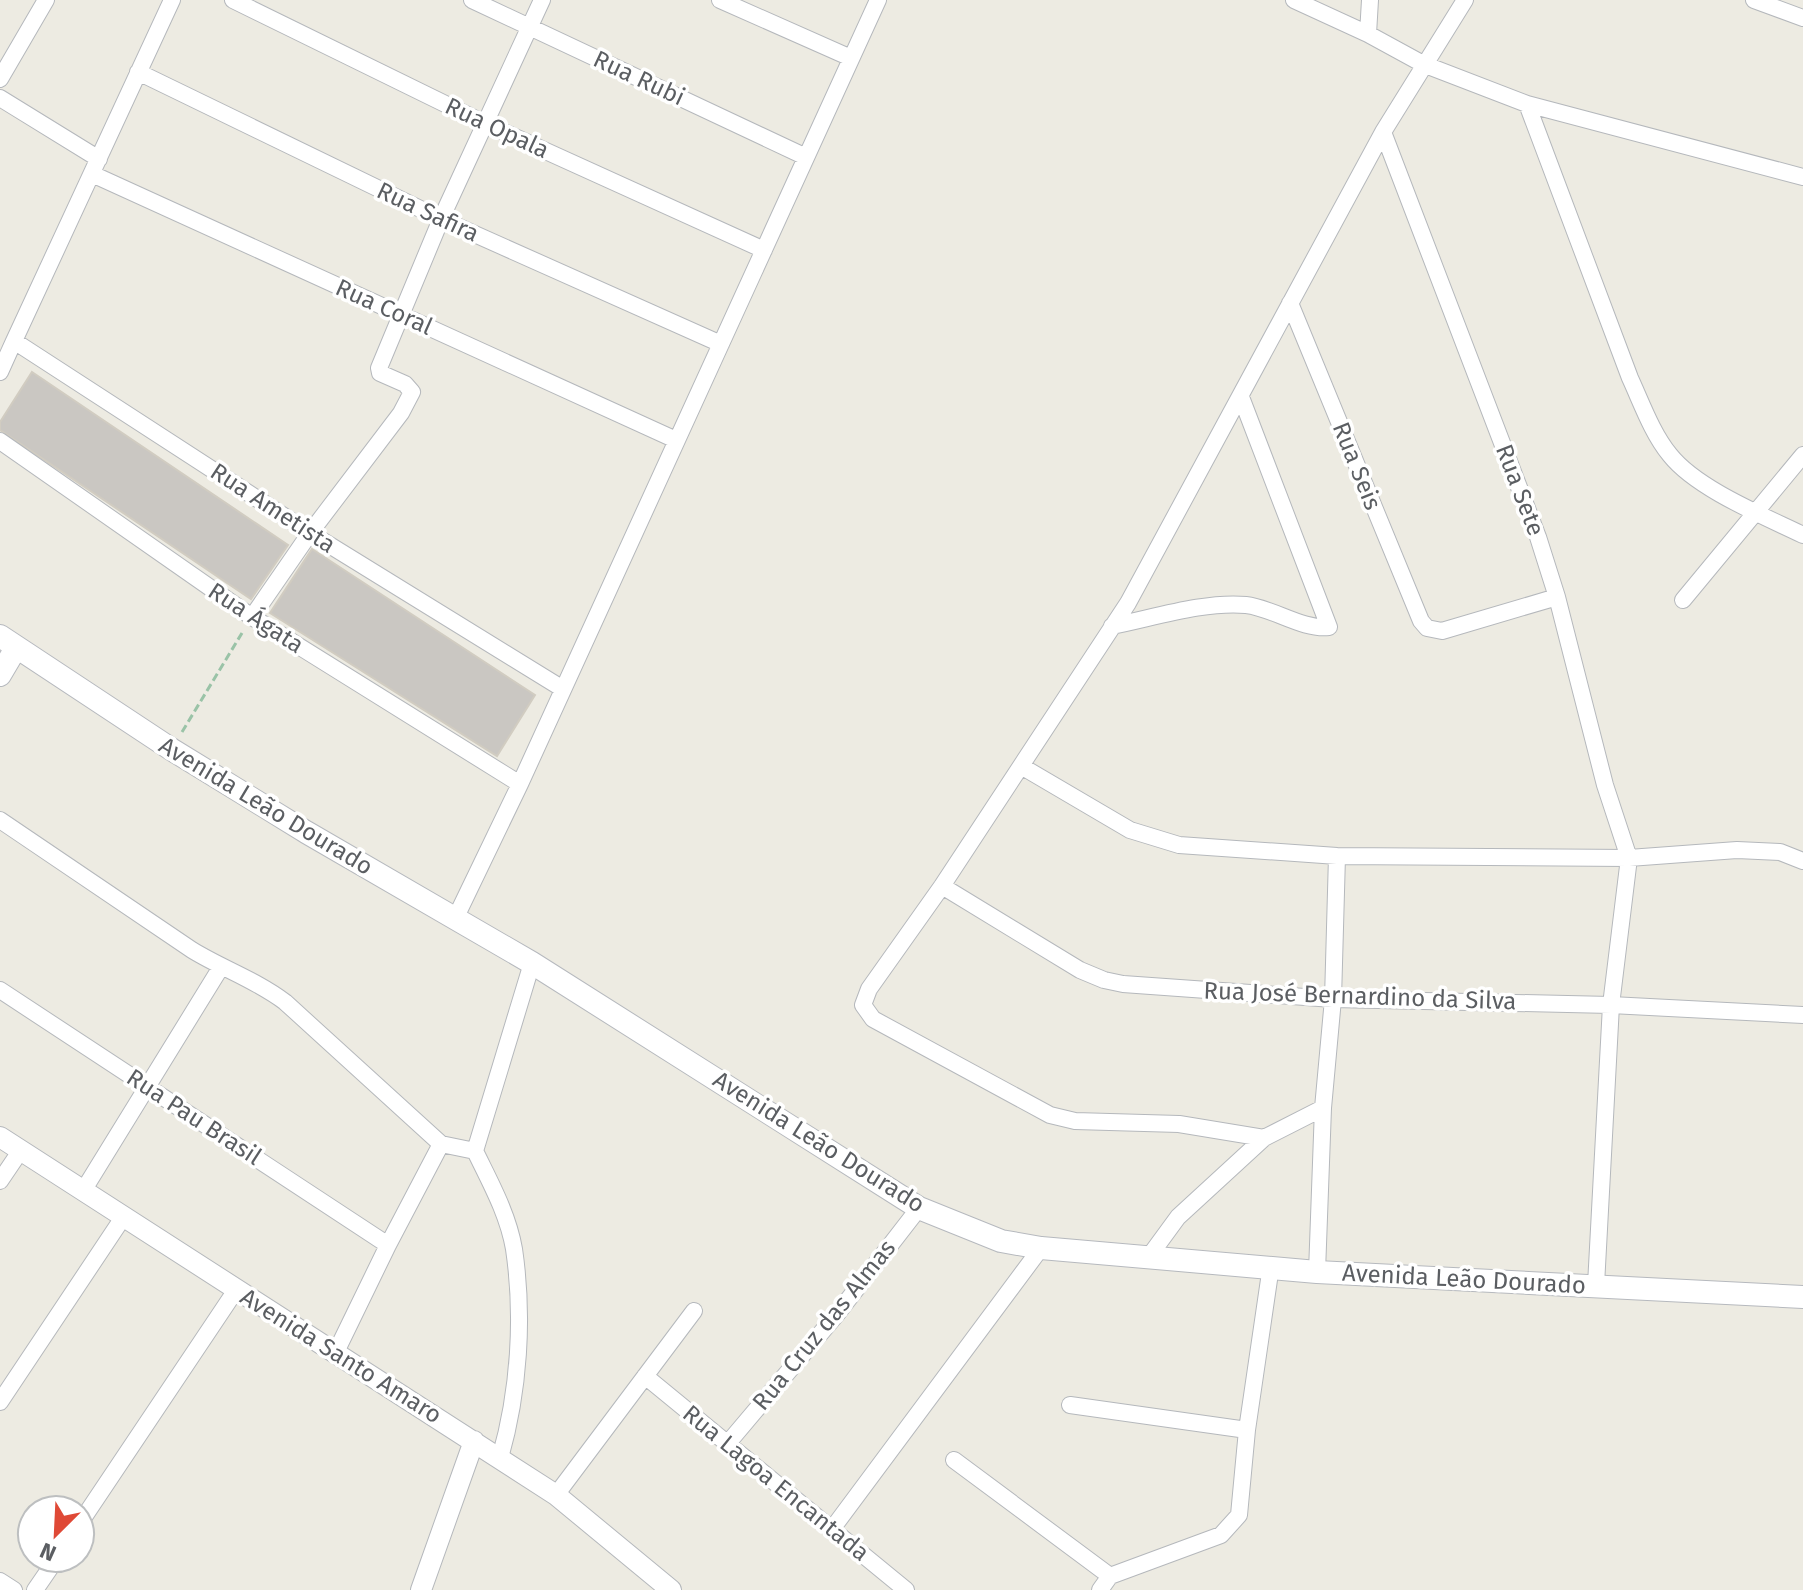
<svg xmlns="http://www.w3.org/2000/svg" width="1803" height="1590" viewBox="0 0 1803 1590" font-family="'Fira Sans',sans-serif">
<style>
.building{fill:#cac7c2;stroke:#d1ccc1;stroke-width:2}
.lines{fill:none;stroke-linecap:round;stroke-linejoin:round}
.minor-casing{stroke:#b5b8bc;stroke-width:18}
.tertiary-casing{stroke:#b5b8bc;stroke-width:22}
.secondary-casing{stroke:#b6b9be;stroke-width:24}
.path{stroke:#9ac3a7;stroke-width:3;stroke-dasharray:8 4;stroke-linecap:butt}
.minor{stroke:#fff;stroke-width:16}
.tertiary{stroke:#fff;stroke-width:20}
.secondary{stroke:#fff;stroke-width:22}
.labels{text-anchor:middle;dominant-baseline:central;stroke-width:7;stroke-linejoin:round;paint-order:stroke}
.street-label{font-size:24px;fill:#5b5e62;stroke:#fff}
</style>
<rect width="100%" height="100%" fill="#edebe2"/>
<path class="building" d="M32 372 288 545 251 599 0 430V422Z
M312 549 535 695 497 756 270 613Z"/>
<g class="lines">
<g class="minor-casing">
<path id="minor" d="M233 0 484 123 764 250
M472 0 806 157
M720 0 851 58
M1294 0 1368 34 1423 64 1527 104 1803 177
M1754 0 1803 18
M1368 34 1370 0
M138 72 441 219 721 344
M0 79 46 0
M0 98 99 159
M1527 104 1630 378C1642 404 1652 433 1670 455 1697 489 1764 516 1803 535
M1383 132 1538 537 1557 597 1605 785 1629 858 1611 1005 1596 1285
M92 174 676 440
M1290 303 1421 621 1427 628 1442 631 1557 597
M14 341 172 0
M0 372 14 341 310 533 563 689
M0 441 252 617 520 784
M1683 600 1803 455
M252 617 310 533 401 413 412 392 405 384 380 373 379 368 441 219 542 0
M1112 626C1153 618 1205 601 1246 605 1273 608 1302 630 1329 627L1241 397
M1021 766 1130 830 1179 845 1337 856 1629 858 1737 850 1780 852 1803 861
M0 820 192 950C223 969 256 980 285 1002L441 1144
M1337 856 1333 999 1323 1108 1264 1138 1179 1124 1075 1121 1050 1115 873 1019 863 1005 869 989 942 886 1128 603 1383 132 1465 0
M942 886 1080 970 1104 980 1123 984 1333 999 1611 1005 1803 1015
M455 919 520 784 878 0
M0 990 388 1245
M441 1144 475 1151 532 963
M475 1151C490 1182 508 1214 514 1249 524 1317 519 1392 500 1458
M0 1181 21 1150
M83 1191 221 967
M1148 1258 1178 1217 1264 1138
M1317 1272 1323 1108
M336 1352 388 1245 441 1144
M645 1376 906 1590
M0 1402 124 1216
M1070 1405 1247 1430
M728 1443 837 1314 919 1208
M954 1460 1110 1576
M556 1495 694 1311
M80 1523 236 1290
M832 1529 1041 1248
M0 1581 14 1590
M35 1590 57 1558
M1100 1590 1110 1576 1221 1535 1239 1515 1247 1430 1271 1266"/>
</g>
<g class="tertiary-casing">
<path id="tertiary" d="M0 1137 556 1495 671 1590
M421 1590 474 1441"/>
</g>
<g class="secondary-casing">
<path id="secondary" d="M0 636 171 749 306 832 532 963 919 1208 1001 1241 1041 1248 1317 1272 1803 1297
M0 675 16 648"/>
</g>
<path class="path" d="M182 732 242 633"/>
<use href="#minor" class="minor"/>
<use href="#tertiary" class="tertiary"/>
<use href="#secondary" class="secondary"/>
</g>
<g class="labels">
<g class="street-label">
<text transform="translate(639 78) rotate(25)">Rua Rubi</text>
<text transform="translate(497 128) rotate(25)">Rua Opala</text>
<text transform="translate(428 212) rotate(25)">Rua Safira</text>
<text transform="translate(384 307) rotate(24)">Rua Coral</text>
<text transform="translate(1357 466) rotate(68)">Rua Seis</text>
<text transform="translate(1520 490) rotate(69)">Rua Sete</text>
<text transform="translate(273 508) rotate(33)">Rua Ametista</text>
<text transform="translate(256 618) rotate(33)">Rua Ágata</text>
<text transform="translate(266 806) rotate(31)">Avenida Leão Dourado</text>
<text transform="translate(1360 996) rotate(2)">Rua José Bernardino da Silva</text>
<text transform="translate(194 1117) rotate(33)">Rua Pau Brasil</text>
<text transform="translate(819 1142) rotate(32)">Avenida Leão Dourado</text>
<text transform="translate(1464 1279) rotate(3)">Avenida Leão Dourado</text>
<text transform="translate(824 1325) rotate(-51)">Rua Cruz das Almas</text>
<text transform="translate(341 1356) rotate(32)">Avenida Santo Amaro</text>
<text transform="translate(776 1483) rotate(39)">Rua Lagoa Encantada</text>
</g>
</g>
<g transform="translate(56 1534) rotate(204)"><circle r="38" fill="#ffffff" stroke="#bdbfc0" stroke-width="2"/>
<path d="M0-6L14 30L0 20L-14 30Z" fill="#df4936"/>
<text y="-12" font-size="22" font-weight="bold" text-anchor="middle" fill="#5b5e62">N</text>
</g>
</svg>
